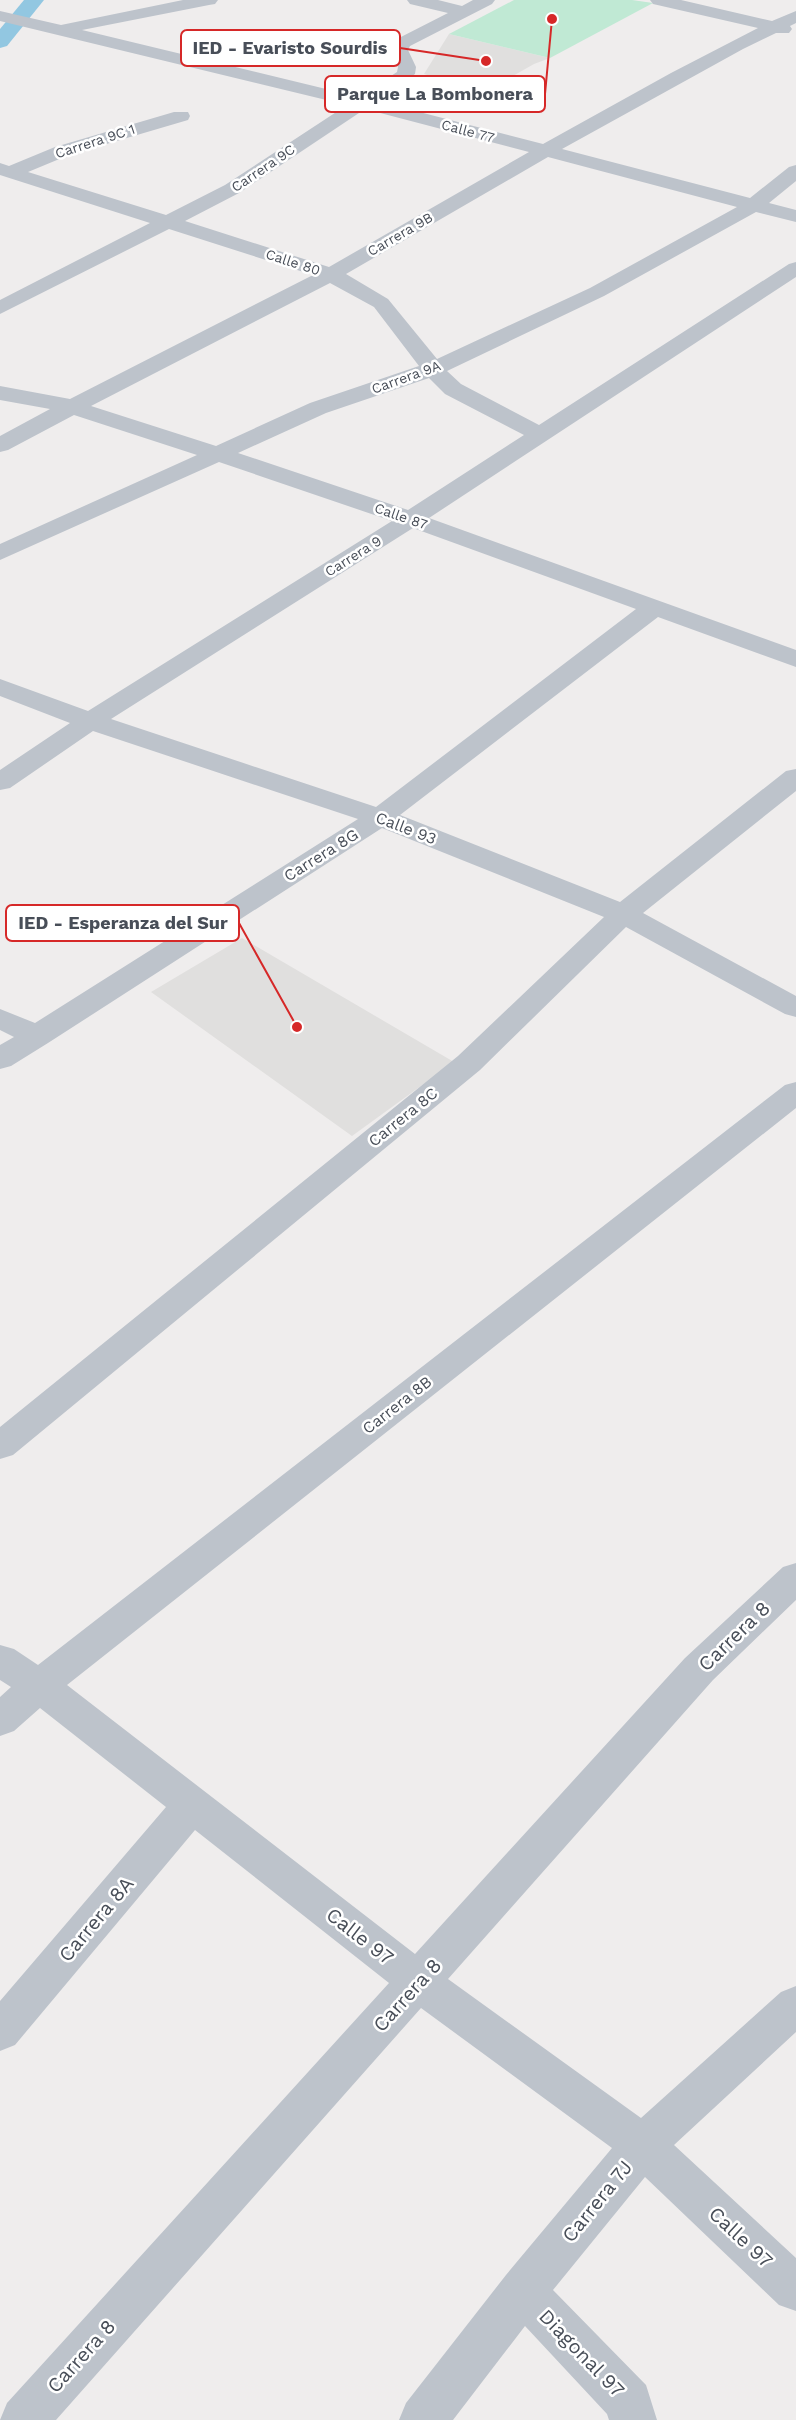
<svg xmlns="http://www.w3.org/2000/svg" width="796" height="2420" viewBox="0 0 796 2420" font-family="'Work Sans',sans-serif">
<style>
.education{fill:#e0dfde}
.green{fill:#c0e9d4}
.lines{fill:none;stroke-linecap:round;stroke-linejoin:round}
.canal{fill:#92c7e1;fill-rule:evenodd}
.minor{fill:#bdc3cb;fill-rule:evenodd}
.labels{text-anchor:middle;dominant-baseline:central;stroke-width:5;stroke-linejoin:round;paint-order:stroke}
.far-street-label{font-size:14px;fill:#484e58;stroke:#fff}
.street-label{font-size:16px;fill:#484e58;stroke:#fff}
.near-street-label{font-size:20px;fill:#484e58;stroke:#fff}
.leader{fill:none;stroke:#d62828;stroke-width:2}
.callout-dot{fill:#d62828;stroke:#fff;stroke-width:2}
.callout{fill:#fff;stroke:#d62828;stroke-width:2}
.callout-label{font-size:18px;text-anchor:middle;font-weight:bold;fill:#484e58}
</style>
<rect width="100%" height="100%" fill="#efeded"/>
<path class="education" d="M449 34 550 58 534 64 485 92 424 74Z
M242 938 454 1062 352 1136 151 992Z"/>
<path class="green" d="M514 0H632L653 3 550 58 449 34Z"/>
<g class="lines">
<path class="canal" d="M24 0H44L7 46 0 48V29Z"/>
<path class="minor" d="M183 0H218L215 4 209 5 82 30 359 97 397 72 398 67 390 50 397 39 448 13 410 4 407 0H438L462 6 473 0H495L492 4 410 46 408 50 416 67 415 74 377 101 543 144 671 73 758 28 653 4 650 0H681L772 21 796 11V23L790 26 792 29 789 33H776L743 49 562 149 750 198 789 167 796 165V181L769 203 796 210V222L756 212 604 296 447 371 461 384 539 425 789 264 796 262V277L429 518 796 650V667L658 617 400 815 620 902 786 771 796 769V791L643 913 796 996V1017L785 1014 626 927 480 1070 13 1455 0 1459V1427L458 1056 604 917 382 828 48 1043 11 1066 0 1069V1045L14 1037 0 1030V1009L35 1023 358 819 93 731 10 788 0 790V770L70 723 0 696V679L88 711 392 521 219 462 0 560V544L197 455 74 415 8 450 0 452V436L50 409 0 400V386L70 399 313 275 169 229 0 314V300L150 223 0 175V163L9 166 55 147 174 112H188L190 116 188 120 69 155 28 172 166 215 225 185 347 105 0 21V11L61 25ZM365 109 529 152 329 267 185 221 239 193ZM548 157 737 207 590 288 437 359 388 299 346 274ZM330 283 374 307 419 366 310 403 216 446 91 406ZM429 378 445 394 524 435 408 510 238 453 326 413ZM413 528 636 609 376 807 111 719Z
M796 1082V1108L67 1685 415 1954 685 1658 783 1567 796 1563V1600L713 1680 448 1979 641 2118 781 1992 796 1986V2032L674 2145 796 2258V2311L779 2305 645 2177 553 2290 646 2385 657 2420H609L607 2414 525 2326 453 2420H399L406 2403 506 2275 612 2148 421 2008 56 2420H0L7 2403 389 1983 195 1830 15 2045 0 2051V2001L166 1807 40 1708 14 1731 0 1736V1697L11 1687 0 1680V1645L14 1649 38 1665 785 1085Z"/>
</g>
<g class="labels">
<g class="far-street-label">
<text transform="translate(468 131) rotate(15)">Calle 77</text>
<text transform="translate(95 141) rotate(-18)">Carrera 9C 1</text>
<text transform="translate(263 168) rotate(-34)">Carrera 9C</text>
<text transform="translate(400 234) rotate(-30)">Carrera 9B</text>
<text transform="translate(293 262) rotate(18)">Calle 80</text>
<text transform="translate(406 377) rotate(-20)">Carrera 9A</text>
<text transform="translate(401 516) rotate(19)">Calle 87</text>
<text transform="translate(353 556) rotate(-32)">Carrera 9</text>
</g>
<g class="street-label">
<text transform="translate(406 828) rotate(21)">Calle 93</text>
<text transform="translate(321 855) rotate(-32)">Carrera 8G</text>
<text transform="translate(403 1117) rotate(-39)">Carrera 8C</text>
<text transform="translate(397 1405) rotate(-38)">Carrera 8B</text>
</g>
<g class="near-street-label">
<text transform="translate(734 1636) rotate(-44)">Carrera 8</text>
<text transform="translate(96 1919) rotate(-50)">Carrera 8A</text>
<text transform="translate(360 1936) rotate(38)">Calle 97</text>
<text transform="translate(407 1995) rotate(-48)">Carrera 8</text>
<text transform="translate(597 2201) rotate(-51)">Carrera 7J</text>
<text transform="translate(741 2237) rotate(43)">Calle 97</text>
<text transform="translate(582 2353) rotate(46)">Diagonal 97</text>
<text transform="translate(81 2356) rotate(-48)">Carrera 8</text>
</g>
</g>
<path class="leader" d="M486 61L400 48M552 19L545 94M297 1027L239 923"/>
<g class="callout-dot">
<circle cx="486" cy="61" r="6"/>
<circle cx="552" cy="19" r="6"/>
<circle cx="297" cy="1027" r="6"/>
</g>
<g class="callout">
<rect x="181" y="30" width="219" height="36" rx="6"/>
<rect x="325" y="76" width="220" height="36" rx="6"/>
<rect x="6" y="905" width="233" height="36" rx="6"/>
</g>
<g class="callout-label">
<text x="290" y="54">IED - Evaristo Sourdis</text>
<text x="435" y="100">Parque La Bombonera</text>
<text x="123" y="929">IED - Esperanza del Sur</text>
</g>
</svg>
